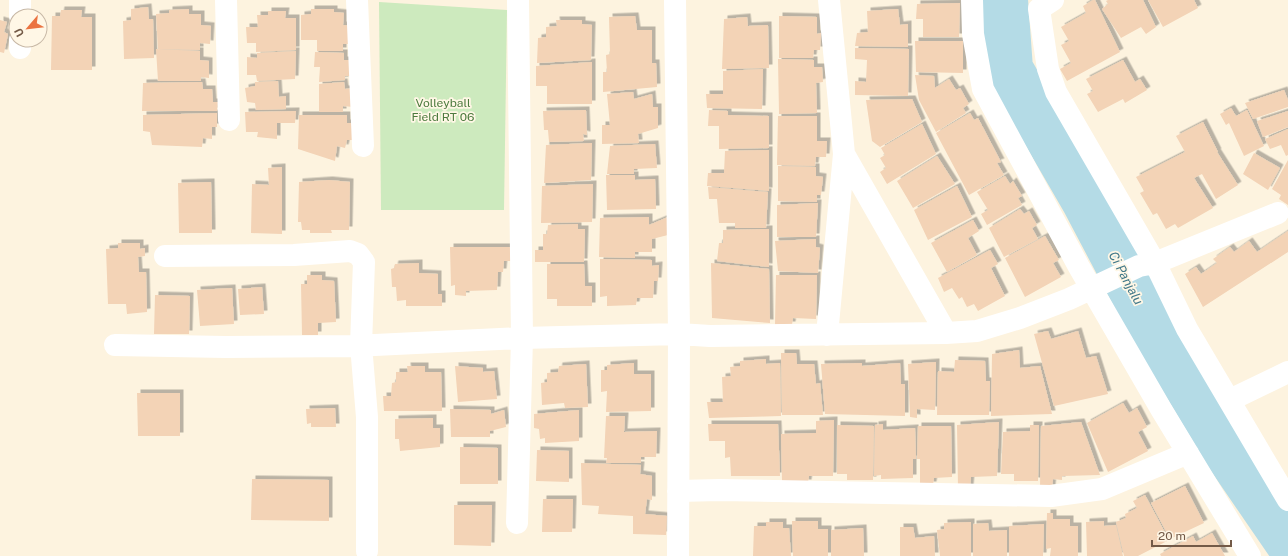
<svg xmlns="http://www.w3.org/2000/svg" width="1288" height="556" viewBox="0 0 1288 556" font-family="'Public Sans',sans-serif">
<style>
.park{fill:#cdeabe}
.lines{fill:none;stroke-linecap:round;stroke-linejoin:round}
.river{stroke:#b4dbe6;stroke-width:48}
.building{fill:#f3d3b6;filter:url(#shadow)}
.minor{stroke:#fff;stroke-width:22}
.labels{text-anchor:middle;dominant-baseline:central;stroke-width:3.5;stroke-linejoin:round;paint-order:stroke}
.park-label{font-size:12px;fill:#4c7a3e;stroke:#fff7e6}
.water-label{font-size:13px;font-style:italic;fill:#407788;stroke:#fff7e6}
</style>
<defs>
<filter id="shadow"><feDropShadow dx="3.5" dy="-3.5" stdDeviation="0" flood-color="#0004"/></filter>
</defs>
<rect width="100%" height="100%" fill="#fdf3df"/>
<path class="park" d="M379 2 507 10 504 210H381Z"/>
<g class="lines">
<path class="river" d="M1004 0 1009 69 1086 202 1147 318 1229 455 1288 541"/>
</g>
<path class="building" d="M1093 0H1095L1120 52 1067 81 1060 69 1071 63 1061 45 1069 41 1061 27 1086 13 1083 6Z
M1108 0H1143L1156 27 1146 34 1141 27 1121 38 1102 9 1108 4 1106 1Z
M1148 0H1194L1198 8 1163 27Z
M960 3 959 37H923V19H916L917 4Z
M148 7 149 19H153L154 58 124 59 123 21 131 20V9Z
M189 9V14H201V25L211 26 210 44 200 43V50L158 49 156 14 169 13V10Z
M311 9H334V12L344 13 343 25 354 26V44H343V51H317V40H301V15L311 14Z
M898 9 900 25 908 24V47L855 46 857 33 868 32 867 11Z
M61 10H82L81 17H92V70H51L52 16H60Z
M268 11H286L285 18H296V50L256 52V43H247L246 27H258L257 15H268Z
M635 16 637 30H652V63H656L657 87 603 92V72H607L606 55 610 54 609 17Z
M779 16 817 17V34L821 33 820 50H814L813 58H779Z
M747 17 748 26 768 25 769 68 722 69 724 19Z
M0 20 7 22 4 32 8 34 4 53 0 52Z
M556 20H582V24L592 25 591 60 537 63 538 38 546 37V27L557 26Z
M915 41H963V73L916 72Z
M855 48 909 49 908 96 855 95V81L866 82 867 60 855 59Z
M156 49 200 51V60L209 61V78L201 77V81H158Z
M296 51 295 79 257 81 256 75H247V57L257 58V53Z
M315 52 344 53V60H354L355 76H345V80L319 82 320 67H314Z
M778 59 814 60V67H822L823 82 816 83 817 113 779 114Z
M1123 60 1135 82 1140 79 1147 90 1125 103 1123 99 1098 112 1087 94 1093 91 1086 79Z
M592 62V104H547V86H536V66Z
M763 69 762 109 707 108 706 94H723V71Z
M915 75 934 76 935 88 949 79 956 90 960 88 969 104 963 108 966 113 936 132 919 100Z
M278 81 279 97 286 96V109L256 110 255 103 247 102 245 88 255 86V82Z
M202 82 203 89H212L213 102H218L217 111H142L143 83Z
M344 82 345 89 355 88 353 107 343 106V112H319V84Z
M1284 90 1288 100V107L1253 119 1245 103Z
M633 92 634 99 652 94 653 107H658V128L638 134 639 143 602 144V125H610L607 94Z
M912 99 922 122 880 147 872 141 866 100Z
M1231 108 1236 116 1247 110 1264 146 1244 156 1229 123 1226 125 1220 114Z
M586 110 587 135 583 134 584 141 549 142 548 130H544L543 111Z
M709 110 728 111V115L769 116V148L719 149V126H708Z
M296 111 295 123H277V139L257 137 258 132H246L245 112Z
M1288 111V127L1263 137 1257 121Z
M217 113V127H212V139L203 138 202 147 152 145 150 132 143 131V115Z
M970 113 974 120 978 118 1001 162 997 163 1004 175 969 195 936 133Z
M299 115H347V123H354L355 140H347L345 148 337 146 335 161 298 149Z
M778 116H817V141H827L826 157H816L815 166 777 165Z
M1203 122 1218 152H1217L1238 185 1216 199 1202 174 1194 178 1213 208 1178 228 1175 224 1166 229 1157 213 1153 215 1140 193 1144 191 1136 177 1185 152 1176 136Z
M922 124 936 154 887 184 880 172 886 168 880 158 885 155 881 148Z
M1288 129V155L1286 156 1281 145 1270 149 1265 139Z
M592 143 591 180 544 183 546 145Z
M655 144 657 168 634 169V174H607L610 146Z
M769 150V191L707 186 708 173H724L725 151Z
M1254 153 1280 168 1268 190 1243 174Z
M937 156 955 184 913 208 897 181Z
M1288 160V205L1279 199 1281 195 1272 189Z
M778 166 816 167V176L823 177 821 195H817V202L778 201Z
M282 167V234L251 233 252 184 269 185 268 168Z
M606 175H635V180L655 179 656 209 607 210Z
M1005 176 1010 184 1013 181 1022 196 1018 198 1022 205 987 225 981 214 988 210 977 192Z
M329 180 350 182 349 230H331L332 233H310V230H302L301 222H298L299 182Z
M211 182 212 233H179L178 183Z
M593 184 592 222 541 223 542 186Z
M957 186 972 217 928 240 914 210Z
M708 187 768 192 766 228H735V223H719L717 199H709Z
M818 203 816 237H777V205Z
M1020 209 1024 214 1029 211 1037 225 1032 228 1038 239 1004 257 989 228Z
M649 217V225L668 217V235L652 239V252H635V258L599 257 600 218Z
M973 220 979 231 968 238 977 255 947 272 931 243Z
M578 224V229H585L584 262H535V250H543V234H547L548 225Z
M769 229V267L717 261 719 243H723V230Z
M1288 231V252L1203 307 1185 274 1196 267 1201 274 1217 263 1213 259 1230 247 1234 252 1249 241 1257 252Z
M1045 236 1059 260 1053 263 1061 277 1025 297 1005 258Z
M816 239V247L820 248 818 273 778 271 775 241Z
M118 243H140V249L145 248V256L138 257 139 272H146L147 312 127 314 126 304H108L106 249 118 248Z
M450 247H513L512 261H504L503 272H498L497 290 466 291V296L455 295V285L451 286Z
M990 250 998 264 991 268 1005 296 978 311 974 304 967 307 962 297 959 299 952 288 944 292 938 278Z
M600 259 652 260V266L659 265 658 281H654L653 298H637L636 305 607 306V296L600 297Z
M419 263V273L438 274V294H442V306H406V300L397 301 396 287H392L391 269 394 268 395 264Z
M711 263 769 269 770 323 712 318Z
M547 264H584L585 286H592V306H557V299H547Z
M307 275H322V280L334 281 336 322 318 323V335H302L301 284H307Z
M776 275H817L816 319 793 318 792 325H775Z
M262 287 264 314 240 315 238 289Z
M232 288 234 324 200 326 197 290Z
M155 295 190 296 189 334H154Z
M1048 331 1051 339 1078 331 1086 358 1096 356 1108 394 1054 406 1034 334Z
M1019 350 1020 368 1040 366 1052 414 991 416 992 354Z
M781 353H796L797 364H814L816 384 820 383 823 415H782Z
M766 359V364L780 363 781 416 709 418 707 402H723L722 377 731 376 730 367 740 366V361Z
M955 360 985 361 986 381H990L989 415H937L938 371 954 372Z
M936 362 935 410 917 409V418L910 417 908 364Z
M634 363V374H651V411L606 412 607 391 601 392V370H607V365Z
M862 363V366L900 363 901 384H905V416L825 414 821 364Z
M586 364 588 407 565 408 564 403 542 405 541 383 547 382V373L558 372 559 366Z
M407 366H425V372H441L442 411H384L383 396H391L392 383 396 382V372H408Z
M455 366 483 368V372L494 371 497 399 458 402Z
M137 393H180V436H138Z
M1123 403 1129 413 1137 408 1147 427 1138 432 1148 451 1108 472 1087 423Z
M335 408 336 427H311V423L307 424 306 409Z
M450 409 491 410V414L504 410 506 427 490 431V437H451Z
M579 410V441L545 443V438L540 439 539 429 534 428V414Z
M606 416H625L624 432 657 431 656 457H641V463H606L607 458H604Z
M433 418V428H440V447L400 451 399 439H395V419Z
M834 420 833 476H809L808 483 782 482 781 434 816 433V421Z
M999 422 997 476 971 477 970 489H958L957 425Z
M1081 422 1100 475 1062 476V480L1053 479 1052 488H1040L1041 426Z
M708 424H778L780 476H731L730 457 725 458V441H709Z
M883 424V430L915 428 916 459H913V478L881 479V475L874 476 875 425Z
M837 425 874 426 873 480H847V474H837Z
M1030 425H1039L1038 481H1014V474H1001L1003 432 1030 431Z
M918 426H951L952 477 934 478 933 485H920V459H917Z
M460 447 498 448V484H460Z
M537 450 569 451V482L536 481Z
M581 463 641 465 640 474 652 476V500L647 499 645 514 667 516 666 535 633 534V516L598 514 599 506 582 505Z
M252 479 329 480V521L251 520Z
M1185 486 1204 523 1170 539 1151 503Z
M1145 495 1169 540 1138 556H1124L1116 522 1126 518 1125 514 1137 508 1133 501Z
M543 499H573L572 532H542Z
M454 505H492L491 546 454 545Z
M1047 513H1053V519H1070V526H1078V556H1050L1051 548 1046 549Z
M792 521H818V529H828V556H793Z
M1104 521V526L1116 525 1123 556H1087L1086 522Z
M766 522H783V528H789L791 556H753L754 526H766Z
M971 522V556H940L937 530 944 529V523Z
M988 523 989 531 1007 530V556H973V524Z
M1044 524 1043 556H1009V526Z
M900 527H913L915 538 934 536 935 556H900Z
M863 528 864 556H831V530Z
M1212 533 1225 556H1161L1160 554 1193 536 1196 542Z"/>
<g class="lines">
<path class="minor" d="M226 0 229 120
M357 0 363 146
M675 0 679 334 678 556
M972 0 973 34 983 89 1079 267 1161 409 1250 556
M20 16V0
M20 48V40
M844 154 946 333
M1278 213 1155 263 1187 329 1288 500
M165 256 294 255 350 251 358 254 364 262 361 345 367 417V551
M827 335 844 154 829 0
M115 345 226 347 354 346 522 338 679 334 710 336 946 333 977 331 1020 318 1069 299 1139 266 1155 263 1056 92 1048 69 1039 9 1053 0
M1230 400 1288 372
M678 491 720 490 1051 496 1102 489 1188 453
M517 523 522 338 518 0"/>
</g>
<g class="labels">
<g class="park-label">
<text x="443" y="103">Volleyball<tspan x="443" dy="14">Field RT 06</tspan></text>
</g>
<g class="water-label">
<text transform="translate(1126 278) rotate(62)">Ci Panjalu</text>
</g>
</g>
<g transform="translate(28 28) rotate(242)"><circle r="19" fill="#fff7e6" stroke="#c7b8a6"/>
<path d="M0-3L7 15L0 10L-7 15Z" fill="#eb7340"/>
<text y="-6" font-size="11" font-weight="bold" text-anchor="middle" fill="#735a47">U</text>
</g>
<path d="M1152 540v6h79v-6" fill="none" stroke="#735a47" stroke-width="2"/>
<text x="1158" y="540" font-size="12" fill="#735a47" stroke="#fff7e6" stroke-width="3" paint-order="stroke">20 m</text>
</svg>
